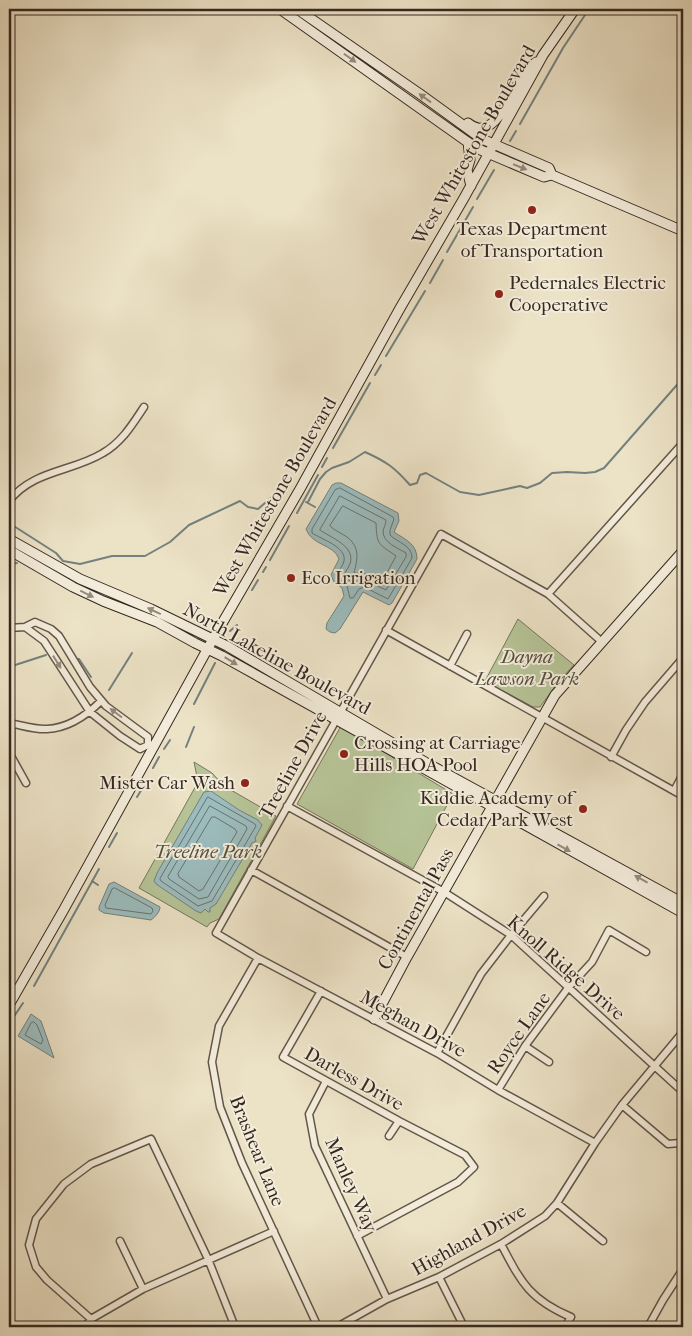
<svg xmlns="http://www.w3.org/2000/svg" width="692" height="1336" viewBox="0 0 692 1336" font-family="'IM FELL French Canon',serif">
<style>
.green{fill:#b6c497;stroke:#76765c}
.water{fill:#9cbcbe;stroke:#73817f}
.lines{fill:none;stroke-linecap:round;stroke-linejoin:round}
.shore{stroke:#68726f;stroke-width:1}
.stream{stroke:#73817f;stroke-width:2}
.street-casing{stroke:#63564a;stroke-width:9}
.secondary-casing{stroke:#352820;stroke-width:11}
.street{stroke:#f3ecda;stroke-width:6}
.secondary{stroke:#f3ecda;stroke-width:9}
.oneway{fill:#948a7d}
.poi-dot{fill:#8f2418;stroke:#f3ecda;stroke-width:2}
.labels{text-anchor:middle;dominant-baseline:central;stroke-width:4;stroke-linejoin:round;paint-order:stroke}
.street-label{font-size:19px;fill:#352820;stroke:#f3ecda}
.poi-label{font-size:19px;fill:#352820;stroke:#f3ecda;text-anchor:start}
.park-label{font-size:19px;font-style:italic;fill:#554f3e;stroke:#f3ecda}
</style>
<rect width="100%" height="100%" fill="#ece2c6"/>
<filter id="stains"><feTurbulence type="fractalNoise" baseFrequency=".004" numOctaves="4"/><feColorMatrix values="0 0 0 0 .2 0 0 0 0 .09 0 0 0 0 .02 0 0 0 .5 -.17"/></filter>
<radialGradient id="worn" r=".72"><stop offset=".6" stop-color="#630" stop-opacity="0"/><stop offset="1" stop-color="#630" stop-opacity=".3"/></radialGradient>
<path class="green" d="M518 619 574 665 559 681 540 707H533L485 681Z
M341 726 453 794 413 869 297 804Z
M194 762 212 773 224 786 276 816 219 919 210 923 207 927 139 888 198 782Z"/>
<path class="water" d="M336 483H341L398 513 399 521 394 532C406 540 417 544 417 559L392 603 389 605 363 592 340 629 335 633 330 632 326 629 327 623 344 596 342 588 334 582 331 575 339 559C334 544 312 546 306 529L332 485Z
M211 791 239 810 258 820 262 825 255 838 256 841 252 843 216 904 210 908V912H208L205 909 201 913 196 911 156 884 154 881 157 873 204 792Z
M114 882 160 907C160 912 155 917 151 920L104 913 99 910V907L109 884Z
M31 1014 41 1021 54 1058 18 1036Z"/>
<g class="lines">
<path class="shore" d="M340 488 393 517 394 519 390 530V535C398 543 412 545 412 558L388 599 364 587 359 589 353 598H350L347 586 337 576C338 571 343 566 344 561 347 547 321 539 312 533V529L335 490Z
M340 496 386 520C386 524 384 527 383 531 383 543 398 548 406 553V557L386 590 367 581 353 584 344 575C346 571 348 568 350 564 356 546 331 538 320 530Z
M343 506 376 523C377 546 378 543 396 556L383 580 368 574 354 573C357 560 361 548 347 537 341 533 335 531 330 526Z
M208 797 255 824 256 826 212 901 198 906 161 881 160 879Z
M210 806 246 826 247 829 208 897 199 899 169 879 168 877Z
M212 817H215L235 829 237 832 203 889 199 891 179 877 178 874Z
M115 888 152 908 153 911 151 914 106 908 105 905 112 889Z
M34 1022 37 1025 43 1040 41 1044 25 1035 31 1023Z"/>
<path class="stream" d="M520 124 563 48 589 9
M510 141 516 131
M477 199 494 170
M447 252 473 207
M430 283 443 260
M386 356 425 291
M375 375 381 365
M333 448 370 383
M322 467 327 458
M306 502 315 507
M308 502 320 479 326 472 332 468 349 462 365 452C387 462 394 467 410 485L417 483 420 475 426 473 460 492 479 495 520 486 527 488 540 483 552 473 567 472 585 473 595 472 604 468 683 378
M297 513 318 475
M9 523 56 553 63 561 80 564 112 556H145L170 542 189 525 240 501 248 507 258 509 280 490 286 492
M270 560 289 526
M9 564 17 563
M263 572 266 567
M252 590 258 580
M230 631 237 625
M76 659H79L91 677
M9 667 46 655
M109 690 132 653
M194 704 215 663
M186 747 194 727
M164 749 170 740
M153 768 159 757
M137 797 145 784
M109 847 117 833
M92 881 98 885
M34 986 99 869
M9 1024 23 1003"/>
<g class="street-casing">
<path id="street" d="M9 501C33 470 72 472 103 453 122 442 132 425 144 407
M548 594 683 443
M25 627 44 641 90 712 120 736 140 749 148 745
M9 628 25 627 35 622 51 629 59 636 90 687 106 706 148 737V745
M386 630 683 796
M450 666 467 634
M9 723C21 725 35 730 47 729 68 728 87 715 101 701
M11 723V756L26 783
M611 757 626 730 645 702 683 658
M674 791 683 774
M287 806 444 892 511 935 683 1092
M251 870 407 957
M258 958 219 1026 212 1062 220 1107 242 1163 318 1327
M321 991 283 1057 399 1121 465 1155 474 1167 458 1182 357 1236
M525 1046 549 1062
M437 1053 481 974 511 935 544 896
M326 1081 309 1114 315 1146 387 1299
M498 1090 525 1046 568 988 592 962 609 930 646 952
M622 1105 668 1144 680 1143
M389 1136 399 1121
M595 1143 498 1090 437 1053 258 958 216 933 441 534 548 594 602 642
M557 1203 603 1241
M120 1241 143 1289
M501 1244C521 1282 529 1299 571 1317L565 1327
M439 1277 464 1327
M91 1319 47 1280 36 1267 29 1245 36 1219 64 1184 91 1164 151 1139 208 1259 235 1327
M85 1327 91 1319 143 1289 274 1231
M337 1327 387 1299 439 1277 501 1244 545 1216 557 1203 595 1143 622 1105 683 1032
M648 1327 663 1300 683 1269"/>
</g>
<g class="secondary-casing">
<path id="secondary" d="M280 9 476 148 544 177 552 175
M297 9 420 94 482 139 549 168 552 175 683 231
M468 123C472 126 477 129 482 128 500 126 513 90 522 77 526 71 531 67 536 62
M468 142 470 160 467 170 471 186
M9 539 80 579 151 609 227 646 425 762 683 903
M9 550 73 587 103 601 157 622 195 643 222 656 683 913
M9 1005 63 911 213 639 300 489 399 310 464 198 543 55 575 9
M374 1019 407 957 555 695 683 551"/>
</g>
<use href="#street" class="street"/>
<use href="#secondary" class="secondary"/>
</g>
<defs><path id="oneway-solid" d="M-6-.8H1V-3.2L6.5 0L1 3.2V.8H-6Z" transform="scale(1.25)"/></defs>
<g class="oneway">
<use href="#oneway-solid" transform="translate(350 58) rotate(35)"/>
<use href="#oneway-solid" transform="translate(425 98) rotate(-144)"/>
<use href="#oneway-solid" transform="translate(520 167) rotate(22)"/>
<use href="#oneway-solid" transform="translate(87 594) rotate(26)"/>
<use href="#oneway-solid" transform="translate(154 611) rotate(-155)"/>
<use href="#oneway-solid" transform="translate(231 661) rotate(31)"/>
<use href="#oneway-solid" transform="translate(57 662) rotate(58)"/>
<use href="#oneway-solid" transform="translate(116 713) rotate(-143)"/>
<use href="#oneway-solid" transform="translate(564 848) rotate(29)"/>
<use href="#oneway-solid" transform="translate(641 879) rotate(-151)"/>
</g>
<g class="poi-dot">
<circle cx="532" cy="210" r="5"/>
<circle cx="499" cy="294" r="5"/>
<circle cx="291" cy="578" r="5"/>
<circle cx="344" cy="754" r="5"/>
<circle cx="245" cy="783" r="5"/>
<circle cx="583" cy="809" r="5"/>
</g>
<g class="labels">
<g class="street-label">
<text transform="translate(474 145) rotate(-60)">West Whitestone Boulevard</text>
<text transform="translate(275 497) rotate(-60)">West Whitestone Boulevard</text>
<text transform="translate(277 659) rotate(29)">North Lakeline Boulevard</text>
<text transform="translate(293 765) rotate(-61)">Treeline Drive</text>
<text transform="translate(416 909) rotate(-61)">Continental Pass</text>
<text transform="translate(566 968) rotate(41)">Knoll Ridge Drive</text>
<text transform="translate(413 1024) rotate(29)">Meghan Drive</text>
<text transform="translate(519 1033) rotate(-55)">Royce Lane</text>
<text transform="translate(354 1079) rotate(29)">Darless Drive</text>
<text transform="translate(257 1151) rotate(68)">Brashear Lane</text>
<text transform="translate(351 1185) rotate(66)">Manley Way</text>
<text transform="translate(469 1240) rotate(-29)">Highland Drive</text>
</g>
<g class="poi-label">
<text x="532" y="229" text-anchor="middle">Texas Department<tspan x="532" dy="22">of Transportation</tspan></text>
<text x="509" y="283">Pedernales Electric<tspan x="509" dy="22">Cooperative</tspan></text>
<text x="301" y="578">Eco Irrigation</text>
<text x="354" y="743">Crossing at Carriage<tspan x="354" dy="22">Hills HOA Pool</tspan></text>
<text x="235" y="783" text-anchor="end">Mister Car Wash</text>
<text x="573" y="798" text-anchor="end">Kiddie Academy of<tspan x="573" dy="22">Cedar Park West</tspan></text>
</g>
<g class="park-label">
<text x="527" y="657">Dayna<tspan x="527" dy="22">Lawson Park</tspan></text>
<text x="208" y="852">Treeline Park</text>
</g>
</g>
<rect width="692" height="1336" fill="none" stroke="#ece2c6" stroke-width="30"/>
<rect x="10" y="10" width="672" height="1316" fill="none" stroke="#352820" stroke-width="2.5"/>
<rect x="15" y="15" width="662" height="1306" fill="none" stroke="#352820"/>
<rect width="100%" height="100%" filter="url(#stains)"/>
<rect width="100%" height="100%" fill="url(#worn)"/>
</svg>
